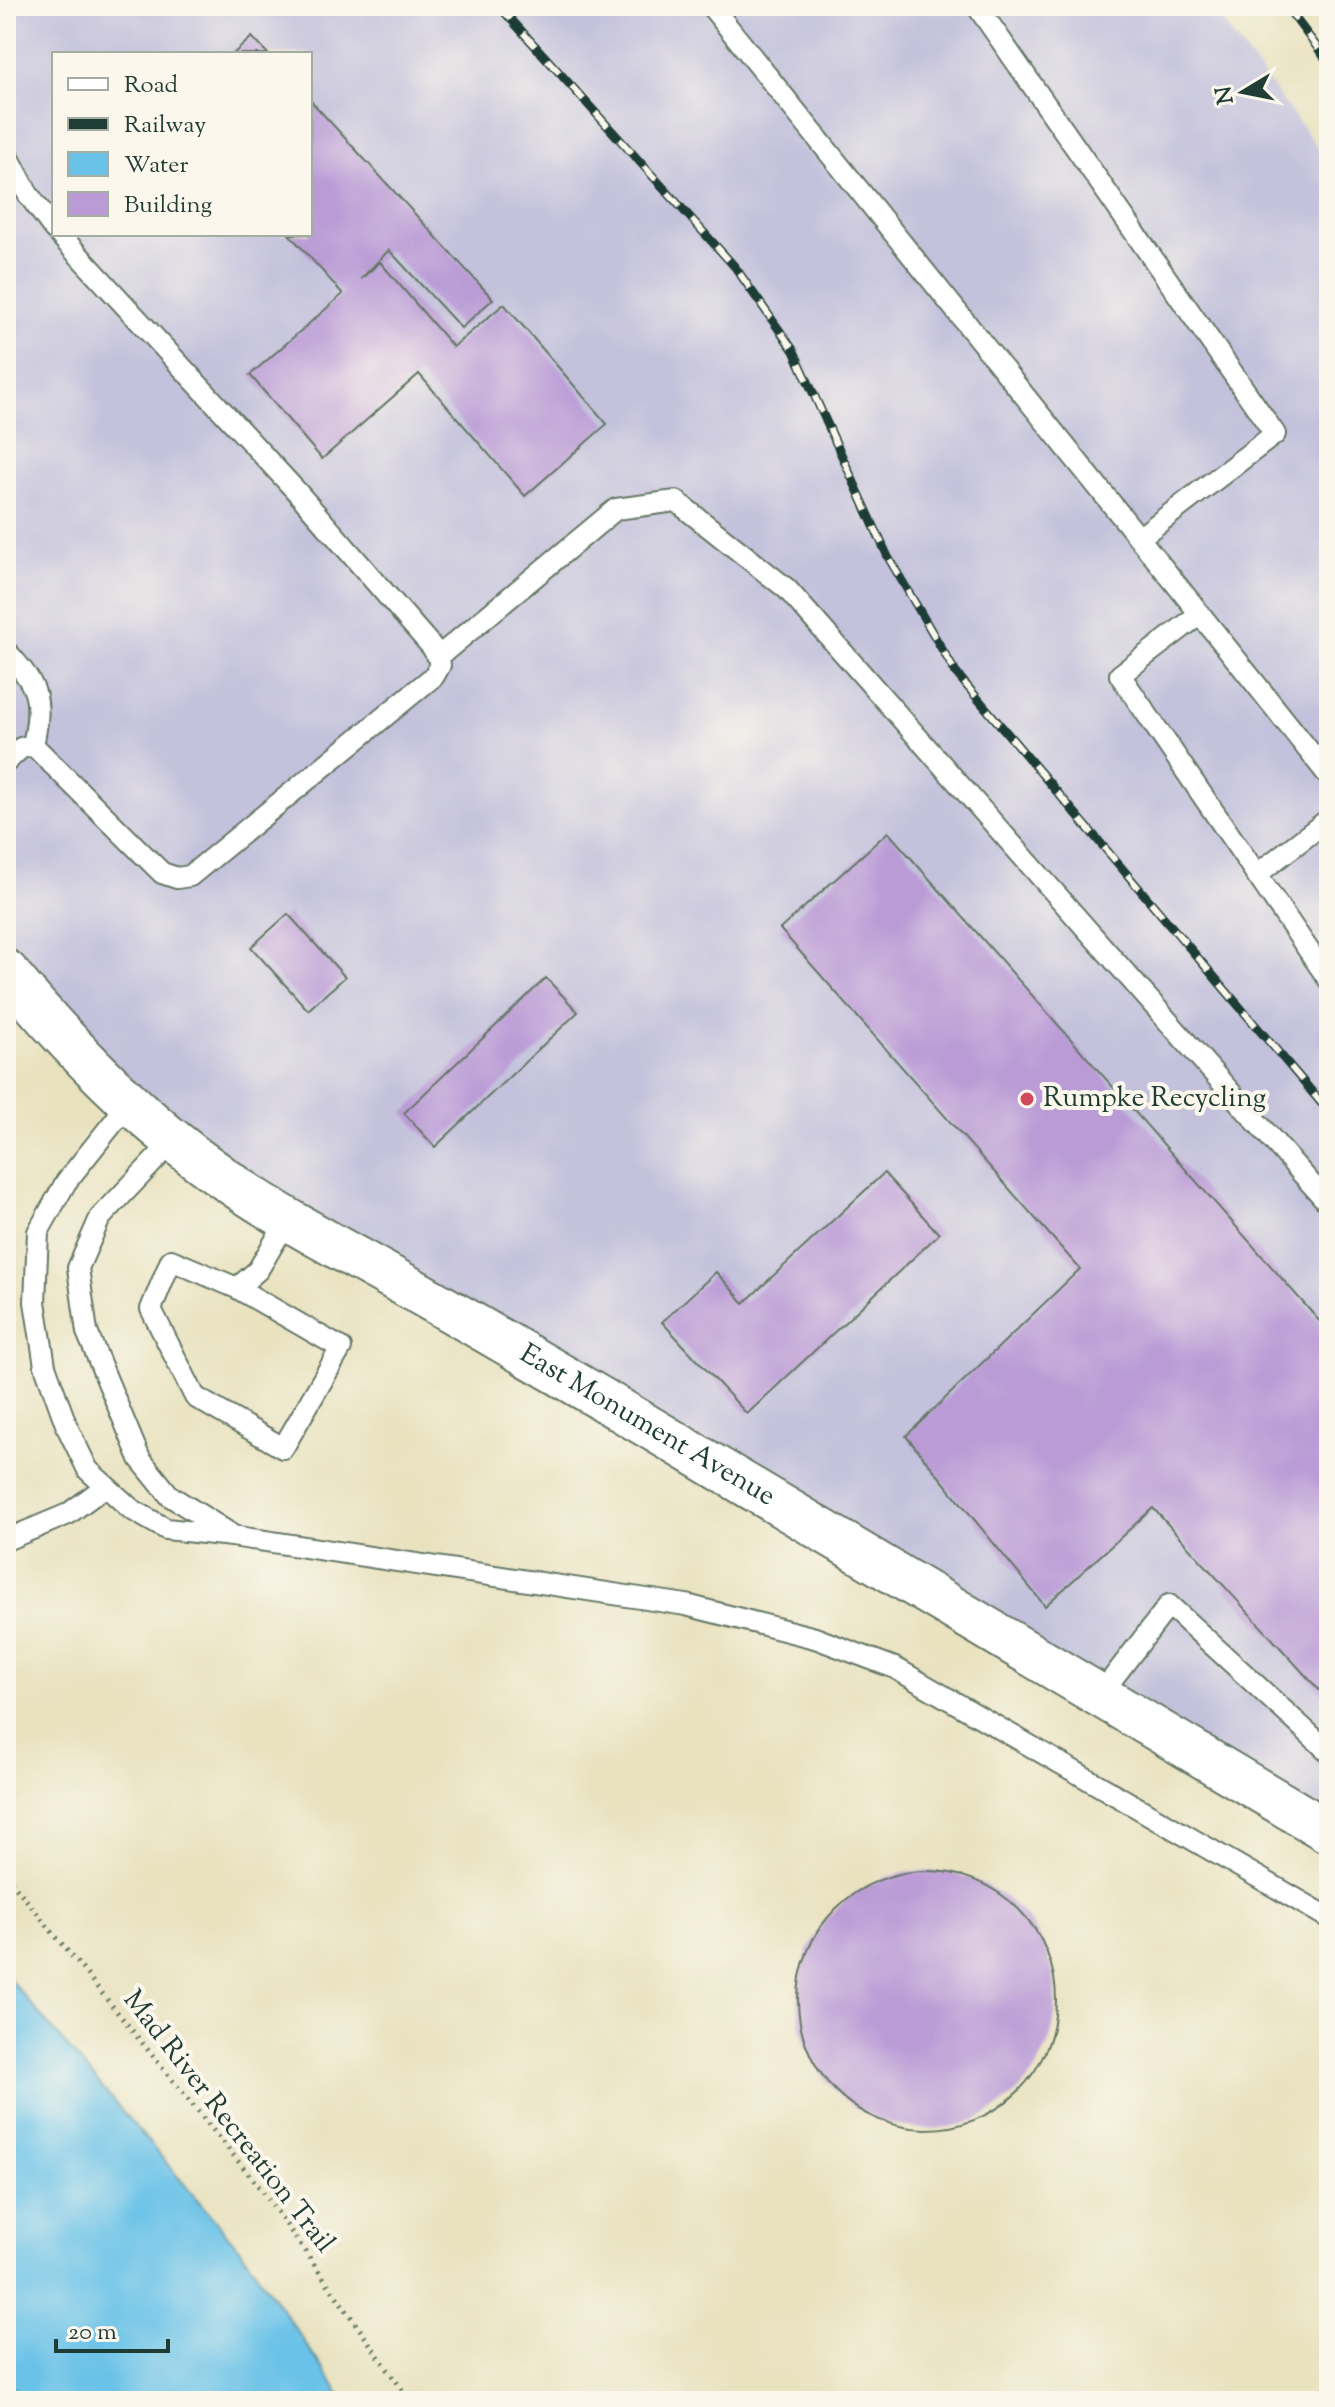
<svg xmlns="http://www.w3.org/2000/svg" width="1335" height="2407" viewBox="0 0 1335 2407" font-family="'Sorts Mill Goudy',serif">
<style>
.industrial{fill:#c3c1db;fill-rule:evenodd}
.water{fill:#6bc2e8;stroke:#45808e;stroke-width:2}
.building{fill:#ba9bd6}
.lines{fill:none;stroke-linecap:round;stroke-linejoin:round}
.service-casing{stroke:#657765;stroke-width:24}
.minor-casing{stroke:#657765;stroke-width:46}
.path{stroke:#657765;stroke-width:5;stroke-dasharray:2 6;stroke-linecap:butt}
.service{stroke:#fff;stroke-width:20}
.minor{stroke:#fff;stroke-width:42}
.rail-casing{stroke:#1f3d34;stroke-width:9}
.rail{stroke:#fbf7ec;stroke-width:6;stroke-dasharray:18;stroke-linecap:butt}
.poi-dot{fill:#d1495b;stroke:#fbf7ec;stroke-width:3}
.labels{text-anchor:middle;dominant-baseline:central;stroke-width:8;stroke-linejoin:round;paint-order:stroke}
.poi-label{font-size:28px;fill:#1f3d34;stroke:#fbf7ec;text-anchor:start}
.street-label{font-size:28px;fill:#1f3d34;stroke:#fbf7ec}
</style>
<rect width="100%" height="100%" fill="#fbf7ec"/>
<filter id="ink" filterUnits="userSpaceOnUse"><feTurbulence type="fractalNoise" baseFrequency=".0125" numOctaves="2"/><feDisplacementMap in="SourceGraphic" scale="16" xChannelSelector="R" yChannelSelector="G"/><feConvolveMatrix kernelMatrix="1 2 1 2 8 2 1 2 1" color-interpolation-filters="sRGB"/></filter>
<filter id="wash" filterUnits="userSpaceOnUse"><feTurbulence type="fractalNoise" baseFrequency=".006" numOctaves="4" result="noise"/><feDisplacementMap in="SourceGraphic" scale="32" xChannelSelector="R" yChannelSelector="G"/><feGaussianBlur stdDeviation="1.8" result="paint"/><feColorMatrix in="noise" values="0 0 0 0 0 0 0 0 0 0 0 0 0 0 0 0 0 1.4 0 .05"/><feComposite in="paint" operator="in"/></filter>
<g filter="url(#wash)">
<rect width="100%" height="100%" fill="#e8e2bf"/>
<path class="industrial" d="M6 6H1210L1329 162V1825L148 1119 6 957ZM54 54H310V234H54Z"/>
<path class="water" d="M6 1975 243 2253 345 2401H23L6 2377Z"/>
<g id="blocks">
<path class="building" d="M252 37 268 54H233Z
M310 100 493 299 461 328 389 250 361 279 380 262 453 347 504 304 607 424 525 496 419 374 322 459 250 375 343 294 289 234H310Z
M888 832 1329 1332V1701L1153 1508 1045 1606 906 1436 1080 1269 780 929Z
M288 914 345 977 308 1010 251 947Z
M546 978 578 1012 435 1147 404 1113Z
M884 1173 939 1234 747 1414 662 1322 716 1272 744 1303Z
M798 2000a129 129 0 1 1 258 0a129 129 0 1 1-258 0Z"/>
</g>
</g>
<g filter="url(#ink)">
<use href="#blocks" fill-opacity="0" stroke="#657765" stroke-width="2"/>
<g class="lines">
<g class="service-casing">
<path id="service" d="M711 6 1139 538
M977 6 1275 434 1139 538 1200 614 1120 675 1329 980
M6 152 28 194 54 229
M1200 614 1329 776
M6 651C38 686 43 698 33 745
M438 657 616 509 676 501 787 589 1329 1204
M6 762 21 748 33 745 162 873 177 878 190 876 434 676 440 665 438 657 432 647 298 493 59 234
M1256 875 1329 819
M129 1103 66 1182 38 1232 35 1302 45 1366 67 1427 88 1470 131 1509 166 1529 232 1536 686 1605 815 1638 895 1668 1329 1918
M174 1140 100 1218 78 1268 87 1332 140 1459 170 1496 229 1533
M237 1288 341 1348 283 1448 195 1397 151 1309 171 1260 237 1288 258 1270 288 1219
M6 1540 68 1514 106 1486
M1100 1695 1169 1605 1329 1752"/>
</g>
<g class="minor-casing">
<g id="minor">
<path id="s1" d="M6 971C71 1049 141 1121 225 1179 279 1217 339 1248 396 1280 470 1322 544 1365 617 1408 855 1548 1092 1690 1329 1832"/>
</g>
</g>
<path class="path" d="M6 1875 264 2193 410 2401"/>
<use href="#service" class="service"/>
<use href="#minor" class="minor"/>
<g class="rail-casing">
<path id="rail" d="M499 6 735 267 794 351 888 557 956 673 1329 1112
M1286 6 1329 63"/>
</g>
<use href="#rail" class="rail"/>
</g>
</g>
<circle class="poi-dot" cx="1027" cy="1099" r="8"/>
<g class="labels">
<g class="poi-label">
<text x="1043" y="1099">Rumpke Recycling</text>
</g>
<g class="street-label">
<text stroke="none"><textPath href="#s1" startOffset="792">East Monument Avenue</textPath></text>
<text transform="translate(228 2122) rotate(52)">Mad River Recreation Trail</text>
</g>
</g>
<rect width="1335" height="2407" fill="none" stroke="#fbf7ec" stroke-width="32"/>
<rect x="52" y="52" width="260" height="184" fill="#fbf7ec" stroke="#a3ada2" stroke-width="2"/>
<rect x="68" y="78" width="40" height="12" fill="#ffffff" stroke="#a3ada2" stroke-width="2"/>
<text x="124" y="92" font-size="24" fill="#1f3d34">Road</text>
<rect x="68" y="118" width="40" height="12" fill="#1f3d34" stroke="#a3ada2" stroke-width="2"/>
<text x="124" y="132" font-size="24" fill="#1f3d34">Railway</text>
<rect x="68" y="152" width="40" height="24" fill="#6bc2e8" stroke="#a3ada2" stroke-width="2"/>
<text x="124" y="172" font-size="24" fill="#1f3d34">Water</text>
<rect x="68" y="192" width="40" height="24" fill="#ba9bd6" stroke="#a3ada2" stroke-width="2"/>
<text x="124" y="212" font-size="24" fill="#1f3d34">Building</text>
<g transform="translate(1243 92) rotate(260)" stroke="#fbf7ec" stroke-width="6" paint-order="stroke">
<path d="M0-6L14 30L0 20L-14 30Z" fill="#1f3d34"/>
<text y="-12" font-size="22" font-weight="bold" text-anchor="middle" fill="#1f3d34">N</text>
</g>
<path d="M56 2339v12h112v-12" fill="none" stroke="#1f3d34" stroke-width="4"/>
<text x="68" y="2339" font-size="24" fill="#1f3d34" stroke="#fbf7ec" stroke-width="6" paint-order="stroke">20 m</text>
</svg>
